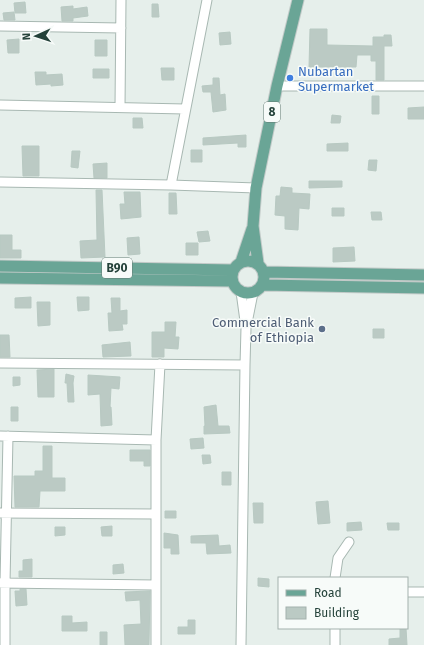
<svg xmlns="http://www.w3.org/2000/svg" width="424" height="645" viewBox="0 0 424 645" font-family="'Fira Sans',sans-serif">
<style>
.building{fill:#bbcac4;stroke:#b8c9c2}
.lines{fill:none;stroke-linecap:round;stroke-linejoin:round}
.minor-casing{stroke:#a8b8b2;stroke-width:11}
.major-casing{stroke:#c2cac8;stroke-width:13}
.minor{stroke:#fff;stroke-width:9}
.major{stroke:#6aa596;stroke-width:11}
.shop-dot{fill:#3f7fe0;stroke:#f7fbf9;stroke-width:1.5}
.service-dot{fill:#5c6f8a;stroke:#f7fbf9;stroke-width:1.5}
.labels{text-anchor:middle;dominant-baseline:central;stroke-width:3;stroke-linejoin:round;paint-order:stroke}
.shield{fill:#f7fbf9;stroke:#637a73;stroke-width:1}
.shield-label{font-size:12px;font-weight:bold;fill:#24423a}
.shop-label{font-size:13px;fill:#366cbe;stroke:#f7fbf9;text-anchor:start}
.service-label{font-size:13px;fill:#4e5e75;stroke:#f7fbf9;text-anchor:end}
</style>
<rect width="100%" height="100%" fill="#e6efeb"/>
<path class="building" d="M25 2 26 13H15L14 3Z
M152 4H158L159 17H152Z
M73 6V9L87 7 88 16 73 18V21H62L61 7Z
M14 12 15 20H4L3 13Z
M310 29H327V45L373 46V37H384V35H391L392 46H384V80H376V61H371V55H357L356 67H309Z
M230 32 231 44 220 45 219 33Z
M19 39V53H8L7 40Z
M95 40H107V56H95Z
M161 68H174V80H162Z
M93 69H109V78H93Z
M35 72H46V75L62 74 63 85 51 86V84L36 85Z
M213 78H219L220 95 225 94 226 110 213 112 211 92H203L202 86 213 85Z
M372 96H379V114H372Z
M424 107V119H408V108Z
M332 115 341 116 340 123H331Z
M133 118H142L143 128H133Z
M246 135V147H238V143L203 145V138Z
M348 143V151H327V144Z
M22 146H39V176H23Z
M191 150H202V162H191Z
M72 151H80L78 168 71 167Z
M369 160H377L376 171 368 170Z
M107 163V178H94L93 164Z
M309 181H342V187L309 188Z
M281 187 292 188V193L310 194 309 209 299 208 298 230 285 229V216L275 215 276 196H280Z
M96 190H102L105 257 81 258 80 241 97 240Z
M124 192H140L141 217 121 219 120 204H125Z
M169 193H176L177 214H169Z
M332 208H344V216H332Z
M371 212H381L382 220H372Z
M208 231 210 241 199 242 197 232Z
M0 235H12V250H21V258H0Z
M139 237 140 254 128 255 127 238Z
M186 243H198V255H186Z
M354 247 355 261 333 262V248Z
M31 297V308H15V298Z
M77 297H89V310L78 311Z
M111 298H120V311L127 310V324H122L123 330 109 331 108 313H112Z
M37 302H50V325L38 326Z
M165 322H176L175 337H179L178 349 164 348V357H152V332H165Z
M373 329H384V338H373Z
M0 335H9L10 357H0Z
M130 342 131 356 103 357 102 345Z
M54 369V397H38L37 370Z
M66 374 74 376 73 383 74 402H68L67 383H65Z
M88 375 120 377 119 389 111 388 110 407H111L112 425 101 426 100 394 88 395Z
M13 377H20V385L13 386Z
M216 405 218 426H229L230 433 204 434V426H205L204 407Z
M11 407H18V421H11Z
M203 438 204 448 191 449 190 439Z
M43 446H52V478H65V491H40L39 507H15L14 476H35V471H43Z
M130 450H150V466H144V461H130Z
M202 455H210L211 463 203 464Z
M222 472H231V485H222Z
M328 501 330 523 318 524 316 502Z
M253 503H263V523H254Z
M165 511H176V518H165Z
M361 522 362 530 347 531V523Z
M387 523H399V530H388Z
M112 526V536H102L101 527Z
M55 527H65V535L55 536Z
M164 533 178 535 179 554H171V548H164Z
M218 535 219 546 230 545 231 553 207 554 206 543H191V536Z
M32 559V577H19V571H23V560Z
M123 564 124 573 113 574V565Z
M258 578 269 579V587L258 586Z
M20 589H26L27 605 16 606 15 591H20Z
M150 591 149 645H125L124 625 141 624 140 600 126 601 125 592Z
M62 616H72V623L87 622V631H62Z
M188 620H195V634H178V627H188Z
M400 628H406L407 645H389V639L400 638Z
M100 632H107V645H100Z"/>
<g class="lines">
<g class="minor-casing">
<path id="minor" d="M0 26 121 28
M277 86H424
M0 105 185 109
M120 107 121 0
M0 182 171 185 256 188
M171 185 207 0
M241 292 245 321
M0 363 245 365
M0 436 156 440
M0 513 156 514
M335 578 338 558 349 542
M0 583 155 585
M407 592H424
M5 645V583L8 436
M156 645V440L160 364
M241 645 245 365 246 328 253 293
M335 645V628"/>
</g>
<g class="major-casing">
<path id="major" d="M232 277a16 16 0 1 1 32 0a16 16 0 1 1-32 0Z
M241 262 252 229
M258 263 253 226 256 188 277 86 298 0
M0 266 233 270
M264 272 424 275
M0 278 232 281
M263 285 424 288"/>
</g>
<use href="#minor" class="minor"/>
<use href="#major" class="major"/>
</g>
<circle class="shop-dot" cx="290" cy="78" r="4"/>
<circle class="service-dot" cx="322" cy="329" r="4"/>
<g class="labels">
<g class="shield">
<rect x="264" y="102" width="16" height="20" rx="3"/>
<rect x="102" y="258" width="30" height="20" rx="3"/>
</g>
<g class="shield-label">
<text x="272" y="112">8</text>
<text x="117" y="268">B90</text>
</g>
<g class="shop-label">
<text x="298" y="71">Nubartan<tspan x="298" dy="15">Supermarket</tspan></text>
</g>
<g class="service-label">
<text x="314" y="322">Commercial Bank<tspan x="314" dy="15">of Ethiopia</tspan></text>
</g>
</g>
<rect x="278" y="577" width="130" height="52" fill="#f7fbf9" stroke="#a3b1ad"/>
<rect x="286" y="590" width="20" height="6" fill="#6aa596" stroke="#a3b1ad"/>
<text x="314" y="597" font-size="12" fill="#24423a">Road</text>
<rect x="286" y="607" width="20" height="12" fill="#bbcac4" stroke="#a3b1ad"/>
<text x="314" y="617" font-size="12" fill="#24423a">Building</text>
<g transform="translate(36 36) rotate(267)" stroke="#f7fbf9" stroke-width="3" paint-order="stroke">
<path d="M0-3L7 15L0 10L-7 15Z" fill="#24423a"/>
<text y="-6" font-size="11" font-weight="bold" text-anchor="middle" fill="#24423a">N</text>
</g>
</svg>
